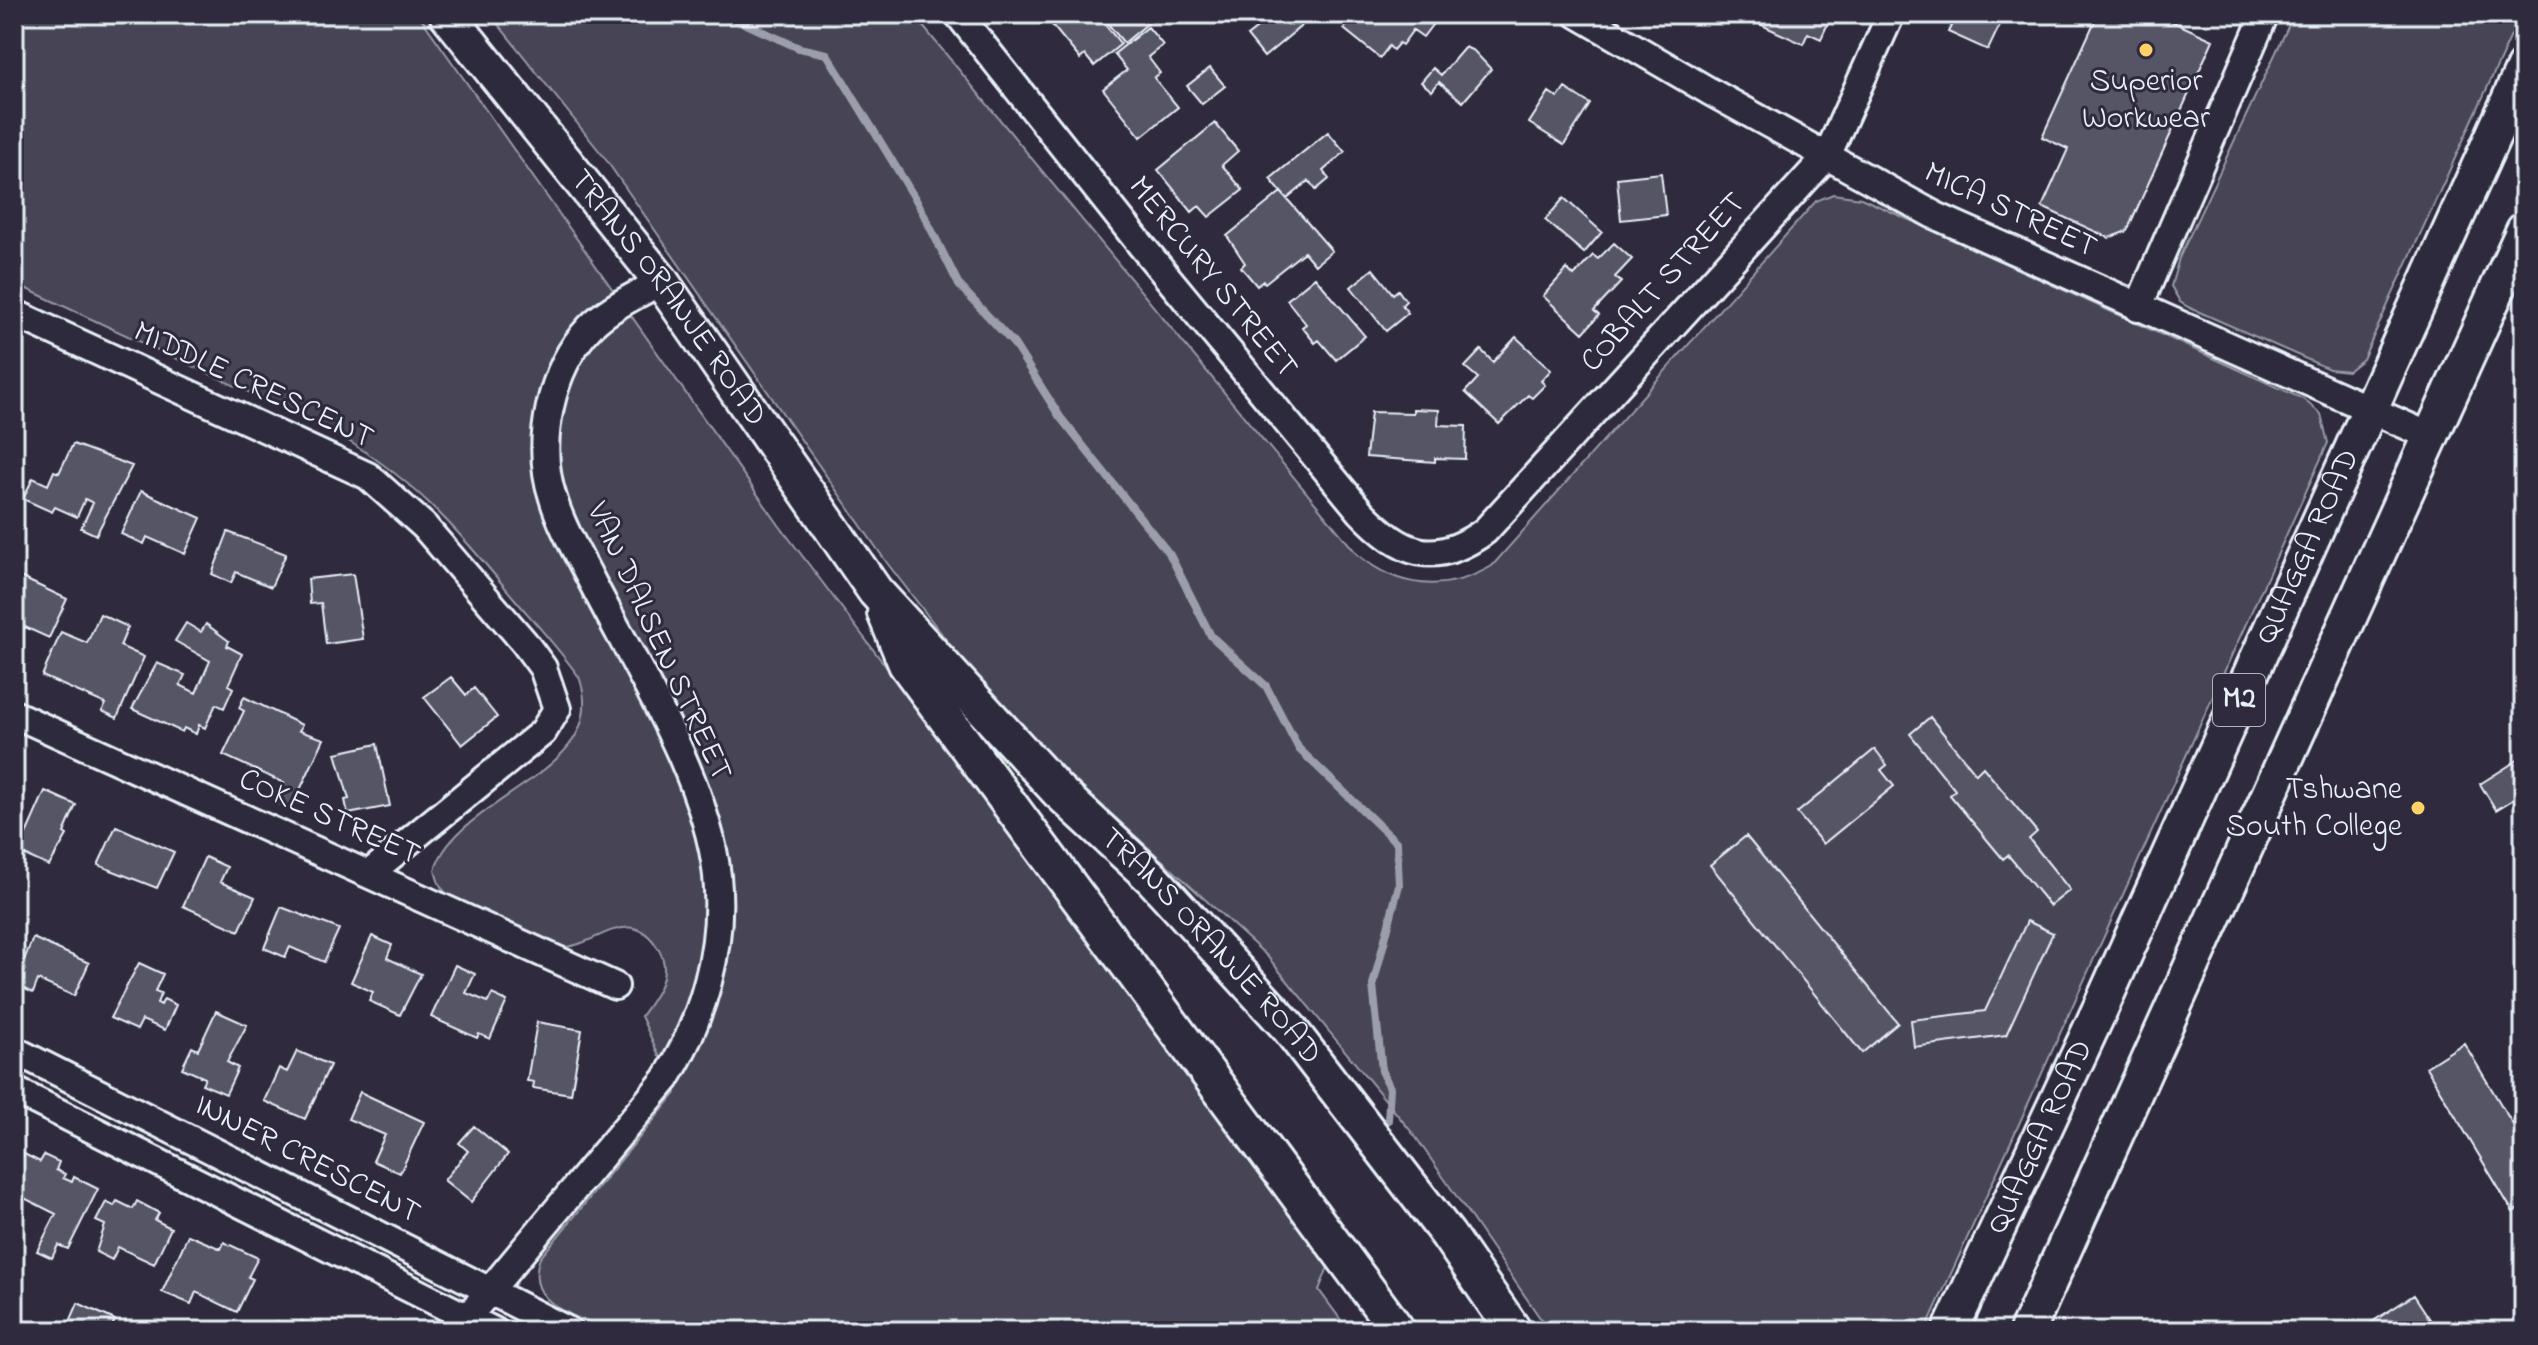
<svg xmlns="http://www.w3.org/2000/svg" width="2538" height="1345" viewBox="0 0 2538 1345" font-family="'Indie Flower',sans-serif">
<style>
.green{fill:#464455;stroke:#979aa6;stroke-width:2}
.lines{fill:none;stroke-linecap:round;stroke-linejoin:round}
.stream{stroke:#9c9fab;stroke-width:8}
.building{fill:#575565;stroke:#e8f1f8;stroke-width:2}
.minor-casing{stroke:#e8f1f8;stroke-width:32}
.major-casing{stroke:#e8f1f8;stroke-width:40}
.minor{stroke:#2f2a3d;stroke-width:26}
.major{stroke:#2f2a3d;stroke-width:34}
.poi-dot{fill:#ffd166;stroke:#2f2a3d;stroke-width:3}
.labels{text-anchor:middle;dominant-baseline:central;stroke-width:6;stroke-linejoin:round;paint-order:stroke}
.shield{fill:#2f2a3d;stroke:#b0b5c0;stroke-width:2}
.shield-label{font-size:30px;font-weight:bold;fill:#e8f1f8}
.poi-label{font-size:32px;fill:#e8f1f8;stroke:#2f2a3d}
.street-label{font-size:32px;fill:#e8f1f8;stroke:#2f2a3d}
</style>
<rect width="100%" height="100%" fill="#2f2a3d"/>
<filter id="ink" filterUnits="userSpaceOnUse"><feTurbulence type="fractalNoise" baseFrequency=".0125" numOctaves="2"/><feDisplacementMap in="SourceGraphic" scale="16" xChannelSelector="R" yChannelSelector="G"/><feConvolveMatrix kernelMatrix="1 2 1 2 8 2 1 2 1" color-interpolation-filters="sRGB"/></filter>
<g filter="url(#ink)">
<path class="green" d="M14 14H418L779 525 1107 959 1330 1262 1319 1290 1349 1331H605C572 1313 523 1303 540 1258L676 1093 641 1016C655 996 673 975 659 950 629 897 591 955 555 946 542 943 453 900 445 892 439 886 437 878 435 870 456 795 615 773 579 677 559 649 535 623 513 597 452 524 414 478 330 430L14 283Z
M490 14H913L1357 554C1398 589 1446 593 1492 566L1816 201 1833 194 1861 198 2303 399 2321 414 2328 443 1925 1331H1549L1415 1136 1267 956 1039 748 972 673 887 563 604 157Z
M2294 14H2521L2363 359 2348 371 2329 369 2188 307 2180 302 2171 286 2179 258Z"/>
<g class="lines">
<path class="stream" d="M724 14 799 48 827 54 919 205 959 285 1014 344 1060 417 1170 555 1211 636 1266 686 1299 749 1397 843 1399 885 1373 985 1382 1071 1390 1088 1388 1120"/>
</g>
<path class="building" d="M1043 14H1096L1121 44 1094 66 1085 55 1080 59Z
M1105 14H1159L1124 43 1102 17Z
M1275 14 1312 17 1264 57 1247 36Z
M1355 14H1434L1438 17 1423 37 1413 30 1402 45 1399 43 1393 50 1389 46 1380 58 1344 29Z
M1738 14H1832L1821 39 1808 33 1803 44Z
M1957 14H2005L1988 50 1948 32Z
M2098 14H2156L2213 40 2127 231 2109 238 2042 207 2068 149 2042 137Z
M1148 27 1163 45 1148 57 1160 73 1154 78 1178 107 1141 137 1103 89 1127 70 1114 54Z
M1465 47 1474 51 1491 69 1463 102 1439 82 1432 91 1421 82 1433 68 1441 75Z
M1210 68 1225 86 1202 104 1187 86Z
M1565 88 1590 104 1564 145 1529 123 1549 92 1558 98Z
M1215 123 1238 151 1222 165 1243 190 1209 217 1199 206 1192 212 1158 170Z
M1328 132 1345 152 1323 171 1329 179 1316 190 1309 181 1287 199 1270 179Z
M1661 173 1666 215 1621 220 1617 178Z
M1281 192 1332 251 1315 265 1304 252 1265 283 1263 281 1257 286 1241 267 1245 263 1227 236Z
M1564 198 1602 232 1584 253 1545 220Z
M1614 243 1632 259 1615 277 1621 282 1594 311 1599 315 1583 333 1543 296 1567 269 1574 276 1593 255 1598 259Z
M1373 269 1393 294 1398 290 1406 301 1402 305 1408 313 1386 331 1351 287Z
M1315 277 1365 336 1336 360 1319 340 1315 343 1302 327 1306 324 1287 300Z
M1516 337 1551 370 1541 381 1545 385 1532 398 1528 395 1499 424 1465 392 1478 378 1465 367 1481 350 1493 362Z
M1413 409 1439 410 1438 425 1466 426 1465 459 1435 458V462L1366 457 1371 412 1413 413Z
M73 444 132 466 96 535 81 528 93 503 85 499 77 517 55 507 52 512 23 499 33 478 48 485 54 471 59 473Z
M141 491 201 518 185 554 147 537 144 544 121 534Z
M228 532 286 554 271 587 236 572 231 583 212 574Z
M14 574 67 599 49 638 25 627 14 645Z
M353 574 363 639 326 644 321 603 310 604 308 579Z
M100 614 128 627 120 646 144 657 117 718 102 711 106 704 42 676 61 632 87 643Z
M186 623 201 632 206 624 229 641 227 646 242 654 228 685 233 688 224 708 216 704 205 728 199 725 196 734 184 728 182 732 132 709 157 663 185 675 180 685 196 693 210 661 175 641Z
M451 677 466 695 474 688 497 717 462 745 424 697Z
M244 697 302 725 299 731 324 739 291 809 276 802 284 783 223 755 244 711 239 708Z
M1930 717 1976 774 1983 767 2037 832 2029 839 2070 890 2050 906 2008 855 2003 859 1950 795 1955 790 1910 734Z
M377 744 390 806 348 814 345 800 349 799 336 753Z
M1875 749 1887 765 1881 770 1894 786 1823 844 1797 813Z
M2524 756V793L2496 810 2480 784Z
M45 791 76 805 64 833 67 835 49 866 18 852Z
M116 826 174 852 157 888 98 865Z
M1746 836 1898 1023 1862 1053 1710 865Z
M205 857 227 867 220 882 255 897 239 931 183 906Z
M281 907 339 929 324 962 290 947 285 957 264 948Z
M2027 921 2053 933 2006 1035 1914 1047 1911 1020 1985 1011Z
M372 936 392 945 387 958 421 974 400 1015 369 1001 373 992 351 982Z
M33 938 89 963 74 996 38 980 33 993 14 984Z
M139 963 163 974 155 991 161 993 157 1003 161 1005 164 999 176 1005 165 1030 142 1020 137 1030 110 1018Z
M455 965 475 974 466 993 488 1002 492 994 507 1001 490 1039 479 1034 477 1038 431 1017Z
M216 1011 247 1025 227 1062 238 1068 226 1094 202 1084 205 1078 182 1068 192 1047 198 1050Z
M537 1022 582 1030 571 1094 533 1088 534 1082 527 1081Z
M2464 1043 2524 1143V1205L2513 1212 2426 1067Z
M297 1051 330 1065 305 1119 264 1101 279 1068 287 1072Z
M360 1092 424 1122 400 1173 373 1161 385 1135 348 1119Z
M474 1126 508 1154 471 1202 444 1180 468 1151 459 1143Z
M24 1154 40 1162 44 1155 59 1162 56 1170 65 1174 63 1178 72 1182 74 1177 98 1189 68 1249 58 1245 52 1258 37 1251 56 1214 14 1193V1173Z
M117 1201 133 1209 137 1201 159 1213 155 1220 171 1228 154 1264 118 1247 112 1260 96 1252 105 1225 96 1221 106 1202 114 1206Z
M188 1235 221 1249 224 1242 258 1258 248 1277 253 1279 237 1312 196 1292 191 1304 162 1292Z
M2414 1295 2435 1327 2429 1331H2358Z
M78 1303 115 1320 110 1331H66Z
M277 1321 298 1330 302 1321 325 1331H272Z"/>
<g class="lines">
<g class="minor-casing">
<path id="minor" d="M958 14 1141 245 1361 512C1402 555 1434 568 1485 531L1827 156 1891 14
M1577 14 1709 91 1934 215 2432 437
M2138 308 2265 14
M14 313 368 476 424 526 524 642 543 668 557 709 543 732 370 873
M14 714 615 986
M14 1050 569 1331
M14 1090 494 1331
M456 1331 666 1079C703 1020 724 946 717 876 707 778 633 663 589 576 576 551 561 525 553 498 535 444 550 369 590 327 609 307 638 295 661 281"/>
</g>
<g class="major-casing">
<g id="major">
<path id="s1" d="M447 14 661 281 875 591 1058 791 1152 878 1289 1028 1448 1235 1514 1331"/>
<path d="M885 613 906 664 1398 1331"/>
<path id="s2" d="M1950 1331 2100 1009 2524 67"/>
<path d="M2027 1331 2524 230"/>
</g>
</g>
<use href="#minor" class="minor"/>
<use href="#major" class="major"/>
</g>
</g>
<g class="poi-dot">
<circle cx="2146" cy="50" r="8"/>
<circle cx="2418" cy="808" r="8"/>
</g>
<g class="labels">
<rect class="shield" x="2213" y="674" width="52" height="52" rx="6"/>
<g class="shield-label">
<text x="2239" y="700">M2</text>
</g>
<g class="poi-label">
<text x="2146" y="82">Superior<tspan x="2146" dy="37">Workwear</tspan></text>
<text x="2402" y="790" text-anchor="end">Tshwane<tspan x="2402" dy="37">South College</tspan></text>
</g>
<g class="street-label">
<text transform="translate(2010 211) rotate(25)">MICA STREET</text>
<text transform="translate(1212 278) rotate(51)">MERCURY STREET</text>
<text transform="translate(1664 283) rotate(-48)">COBALT STREET</text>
<text stroke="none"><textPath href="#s1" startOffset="360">TRANS ORANJE ROAD</textPath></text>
<text transform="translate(253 386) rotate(25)">MIDDLE CRESCENT</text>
<text stroke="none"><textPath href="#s2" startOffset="862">QUAGGA ROAD</textPath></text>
<text transform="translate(658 642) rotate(65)">VAN DALSEN STREET</text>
<text transform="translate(329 818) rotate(24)">COKE STREET</text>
<text stroke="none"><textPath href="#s1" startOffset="1208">TRANS ORANJE ROAD</textPath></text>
<text stroke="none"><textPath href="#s2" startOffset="214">QUAGGA ROAD</textPath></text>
<text transform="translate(307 1160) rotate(27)">INNER CRESCENT</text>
</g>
</g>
<rect width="2538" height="1345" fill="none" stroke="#2f2a3d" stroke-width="48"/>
<rect x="24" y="24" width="2490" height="1297" fill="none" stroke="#e8f1f8" stroke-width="3" filter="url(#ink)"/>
</svg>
